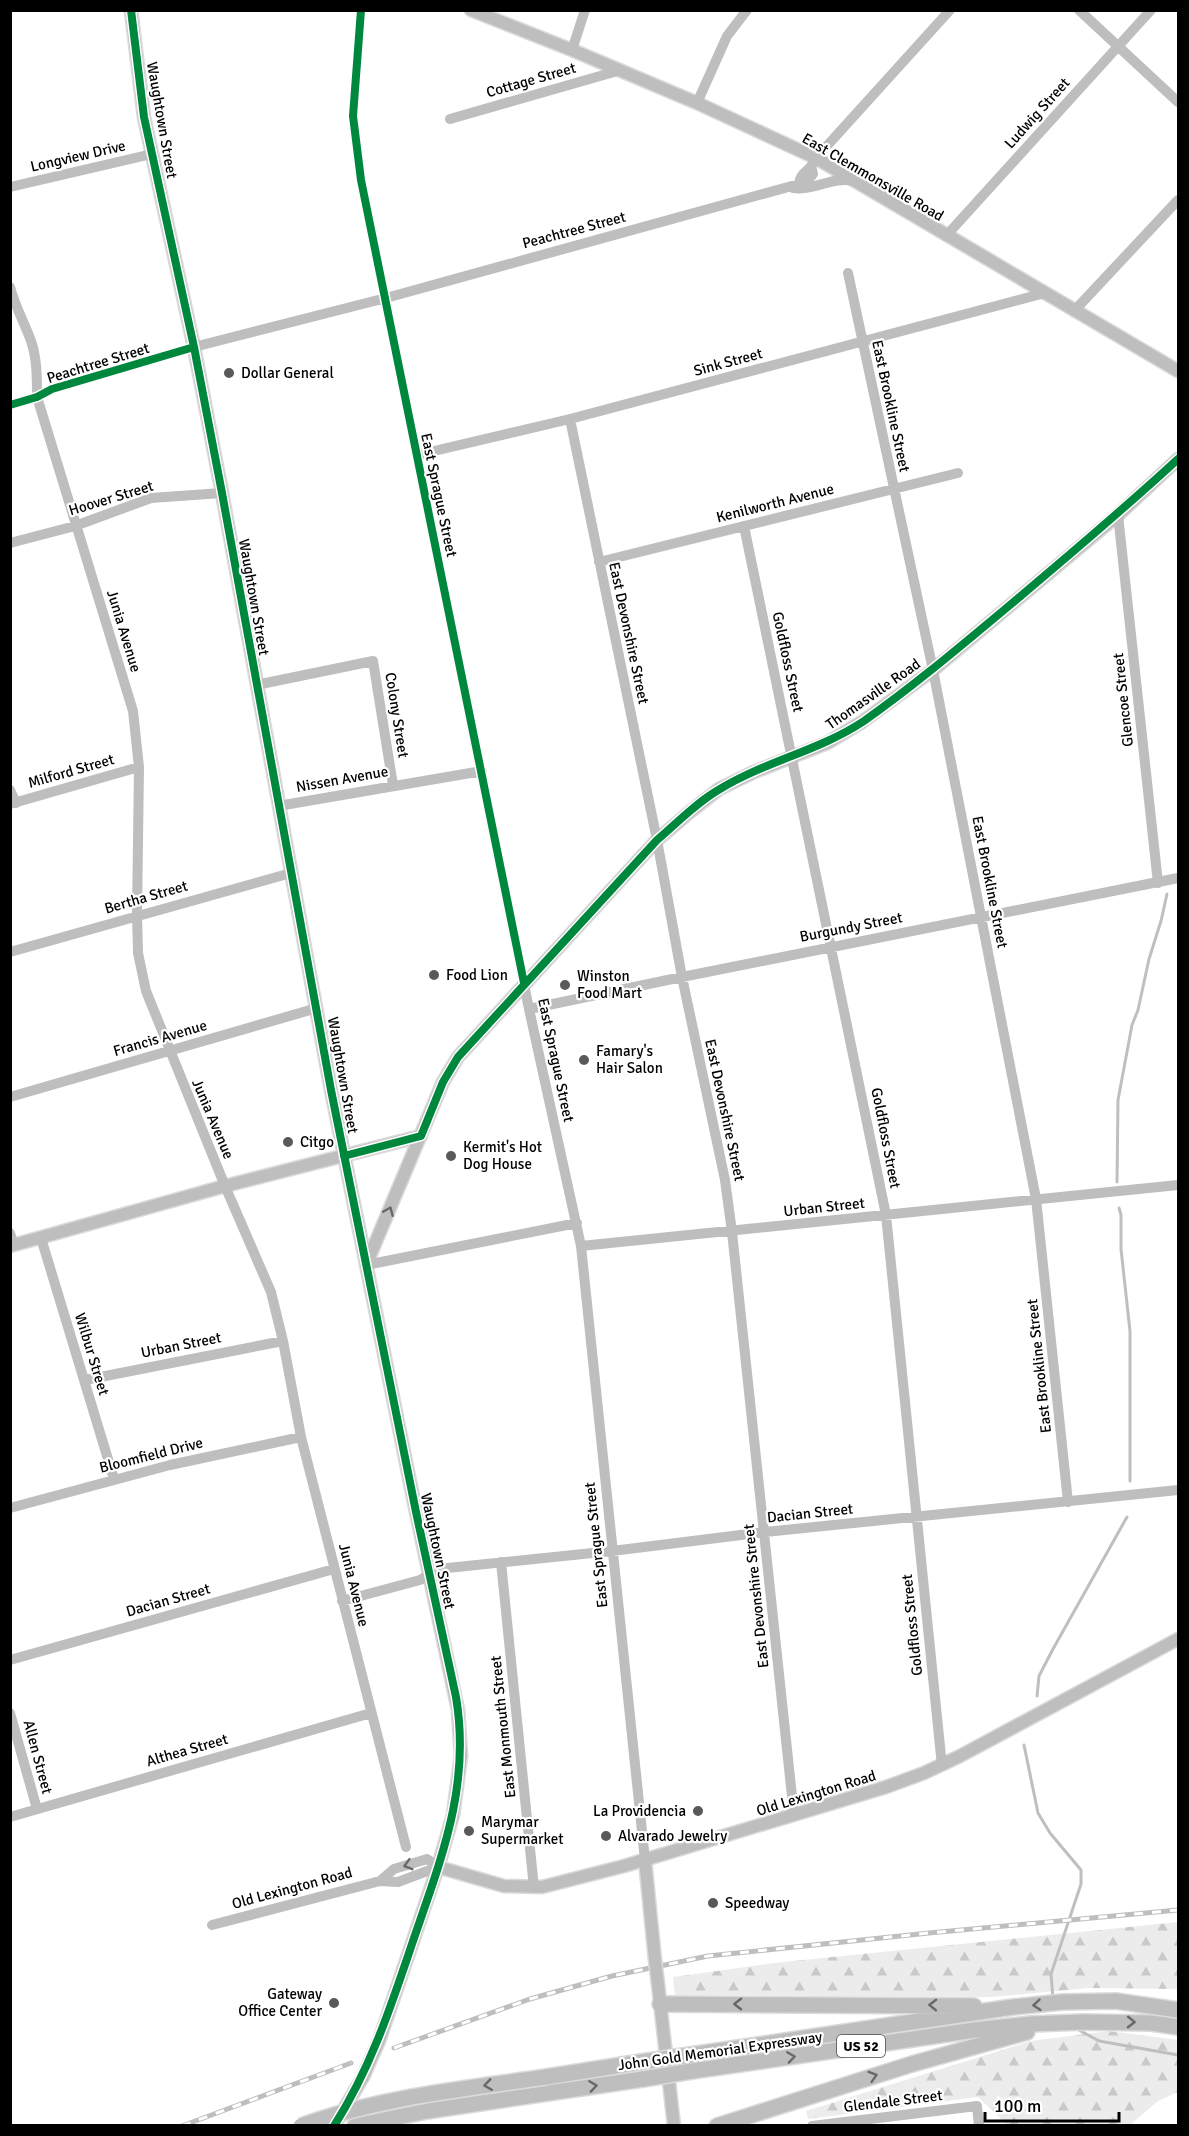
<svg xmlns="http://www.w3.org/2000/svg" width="1189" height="2136" viewBox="0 0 1189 2136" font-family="Signika,sans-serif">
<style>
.forest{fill:url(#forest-firs)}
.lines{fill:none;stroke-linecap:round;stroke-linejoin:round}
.stream{stroke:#bfbfbf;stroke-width:3}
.major-casing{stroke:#dbdbdb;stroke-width:15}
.highway-casing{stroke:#dbdbdb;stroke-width:18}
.minor{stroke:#bebebe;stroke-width:10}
.major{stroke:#bebebe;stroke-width:12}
.highway{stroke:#bebebe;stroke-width:15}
.rail-casing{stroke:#bebebe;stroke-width:5}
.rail{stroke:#fff;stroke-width:3;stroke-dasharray:9;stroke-linecap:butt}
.major-bridge-casing{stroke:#dbdbdb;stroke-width:15;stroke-linecap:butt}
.highway-bridge-casing{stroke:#dbdbdb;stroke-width:18;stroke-linecap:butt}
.major-bridge{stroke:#bebebe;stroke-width:12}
.highway-bridge{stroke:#bebebe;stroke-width:15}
.cycleway-casing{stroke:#fff;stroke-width:11}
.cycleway{stroke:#00873e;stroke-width:8}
.oneway{stroke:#686868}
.poi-dot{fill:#595959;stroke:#fff;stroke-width:2}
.labels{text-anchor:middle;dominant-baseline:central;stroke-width:4.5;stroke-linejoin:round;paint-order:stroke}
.shield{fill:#fff;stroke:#4c4c4c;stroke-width:1.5}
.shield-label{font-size:14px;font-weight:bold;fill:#000}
.street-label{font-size:15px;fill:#000;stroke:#fff}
.poi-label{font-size:15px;fill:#000;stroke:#fff;text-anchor:start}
</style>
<defs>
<pattern id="forest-firs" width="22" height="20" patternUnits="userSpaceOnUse" patternTransform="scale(1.5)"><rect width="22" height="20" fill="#ececec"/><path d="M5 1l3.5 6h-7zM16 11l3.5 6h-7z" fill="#c9c9c9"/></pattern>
</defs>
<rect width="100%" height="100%" fill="#fff"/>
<path class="forest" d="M1178 1922V1989L1089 1988 991 1997 675 1995 673 1977 783 1962Z
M1109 2031 1178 2040V2092L1158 2101 1130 2125H1007L978 2097 808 2119 806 2111 1031 2041Z"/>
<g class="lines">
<path class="stream" d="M1117 1182 1118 1100 1132 1025 1138 1010 1149 959 1161 921 1167 894
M1119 1208 1121 1215V1249L1130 1331V1481
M1037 1696 1039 1676 1053 1649 1127 1517
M1024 1745 1038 1813 1050 1833 1081 1870V1884L1051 1974 1053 1998
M1077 2029 1099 2041 1178 2055"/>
<g class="major-casing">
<path id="major" d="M131 10 144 117 194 347 222 493 331 1090 416 1512 458 1710 461 1756 453 1815 438 1867 379 2041
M471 10 572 50 697 103 816 158 1178 371
M10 1246 225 1186 421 1136
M366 1265 443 1082 458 1057 657 840 691 811 719 789 754 772 827 743 862 722 933 670 1118 515 1178 459
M645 1860 655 1960
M438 1867 504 1886 542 1887 624 1866 886 1787 924 1773 960 1756 1178 1639
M658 1984 674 2126
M334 2126 363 2077"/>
</g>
<g class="highway-casing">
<path id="highway" d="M660 2004 974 2006
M690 2055 1013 2007 1062 2002 1116 2001 1178 2010
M692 2071 975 2030 1031 2024 1083 2022 1151 2023 1178 2027
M546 2077 641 2062
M355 2126 427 2111 643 2079
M717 2126 912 2064 1027 2032"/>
</g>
<path class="minor" d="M361 10 353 116 361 180 529 1009 581 1246 645 1860
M1079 10 1178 102
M572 50 585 10
M697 103 727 36 747 10
M450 119 621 70
M799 184C800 173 807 172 813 164 817 159 820 153 825 148L950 10
M10 187 152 154
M793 188C814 191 833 176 854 181
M946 236 1151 10
M848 273 933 670 1036 1199 1068 1502
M10 287C15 306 24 322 31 341 37 358 37 378 37 397L133 711 139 767 137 915 138 953 146 991 225 1186 271 1292 283 1341 301 1437 406 1847
M1075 310 1178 200
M10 405 37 397 52 389 194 347 386 298 799 184 807 181 813 174 811 166
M570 419 657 840 682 977 725 1180 732 1232 794 1815
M417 455 570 419 1045 293
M1118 515 1158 883
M744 526 886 1215 942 1766
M10 543 75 526 151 498 222 493
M599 562 958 473
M256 685 373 661 393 785
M10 790 16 803
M10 804 139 767
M278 806 482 771
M10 952 291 873
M529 1009 682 977 1178 878
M10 1097 317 1008
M10 1233 14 1245
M41 1238 114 1479
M581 1246 1178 1185
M366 1265 577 1223
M85 1380 283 1341
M10 1508 170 1465 301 1437
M501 1562 534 1888
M342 1601 420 1580 438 1569 612 1551 765 1532 1178 1490
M10 1660 334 1569
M10 1713 37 1809
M10 1817 371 1713
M212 1925 380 1881 398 1882 438 1867 427 1859 394 1869 380 1881
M812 2126 977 2106 979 2126"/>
<use href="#major" class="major"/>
<use href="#highway" class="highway"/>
<g class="rail-casing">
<path id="rail" d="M394 2048 530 1999 569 1988 612 1976 708 1956 929 1933 1178 1910
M182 2126 351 2063"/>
</g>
<use href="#rail" class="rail"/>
<g class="major-bridge-casing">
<path id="major-bridge" d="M655 1960 658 1984
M363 2077 379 2041"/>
</g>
<g class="highway-bridge-casing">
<path id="highway-bridge" d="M641 2062 690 2055
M643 2079 692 2071
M301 2126C380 2097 464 2089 546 2077"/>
</g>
<use href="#major-bridge" class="major-bridge"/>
<use href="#highway-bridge" class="highway-bridge"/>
<g class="cycleway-casing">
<path id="cycleway" d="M131 10 144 117 194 347 222 493 331 1090 416 1512 456 1697C471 1786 441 1859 413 1941 391 2006 371 2068 334 2126
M361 10 353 116 361 180 524 983
M10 405 37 397 52 389 194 347
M344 1156 421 1136 443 1082 458 1057 657 840C677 823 697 802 720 789 766 761 819 751 864 721 915 685 962 645 1010 605 1067 557 1124 509 1178 459"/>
</g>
<use href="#cycleway" class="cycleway"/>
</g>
<defs><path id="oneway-chevron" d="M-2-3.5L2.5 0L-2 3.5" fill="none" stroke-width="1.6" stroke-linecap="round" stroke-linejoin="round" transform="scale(1.5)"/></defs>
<g class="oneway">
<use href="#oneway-chevron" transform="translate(389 1211) rotate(-67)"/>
<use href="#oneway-chevron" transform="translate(408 1865) rotate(164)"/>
<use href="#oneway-chevron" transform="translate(738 2004) rotate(-180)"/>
<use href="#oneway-chevron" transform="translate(933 2005) rotate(-179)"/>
<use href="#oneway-chevron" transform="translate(1037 2005) rotate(175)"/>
<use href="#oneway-chevron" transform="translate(1131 2022) rotate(1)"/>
<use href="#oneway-chevron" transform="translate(791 2057) rotate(-8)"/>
<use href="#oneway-chevron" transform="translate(873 2076) rotate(-17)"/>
<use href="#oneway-chevron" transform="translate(488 2085) rotate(172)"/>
<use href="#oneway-chevron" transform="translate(593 2086) rotate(-8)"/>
</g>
<g class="poi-dot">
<circle cx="229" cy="373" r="6"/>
<circle cx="434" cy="975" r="6"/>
<circle cx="565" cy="985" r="6"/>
<circle cx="584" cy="1060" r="6"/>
<circle cx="288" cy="1142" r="6"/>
<circle cx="451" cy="1156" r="6"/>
<circle cx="698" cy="1811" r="6"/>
<circle cx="469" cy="1831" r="6"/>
<circle cx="606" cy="1836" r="6"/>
<circle cx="713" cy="1903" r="6"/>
<circle cx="334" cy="2003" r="6"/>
</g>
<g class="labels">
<rect class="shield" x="837" y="2035" width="48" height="22" rx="4.5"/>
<g class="shield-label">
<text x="861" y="2046">US 52</text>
</g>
<g class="street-label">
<text transform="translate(531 80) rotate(-16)">Cottage Street</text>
<text transform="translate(1037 113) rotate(-48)">Ludwig Street</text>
<text transform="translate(162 120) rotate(80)">Waughtown Street</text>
<text transform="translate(78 156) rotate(-13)">Longview Drive</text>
<text transform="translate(873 177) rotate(30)">East Clemmonsville Road</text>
<text transform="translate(574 230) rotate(-15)">Peachtree Street</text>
<text transform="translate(728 362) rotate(-15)">Sink Street</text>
<text transform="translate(98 363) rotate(-17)">Peachtree Street</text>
<text transform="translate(891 406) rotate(78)">East Brookline Street</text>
<text transform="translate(439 495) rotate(78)">East Sprague Street</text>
<text transform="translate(111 498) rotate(-17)">Hoover Street</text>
<text transform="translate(775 503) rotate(-14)">Kenilworth Avenue</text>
<text transform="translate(254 597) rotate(80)">Waughtown Street</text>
<text transform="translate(124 631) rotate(73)">Junia Avenue</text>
<text transform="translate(629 633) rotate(78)">East Devonshire Street</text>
<text transform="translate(788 662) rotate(78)">Goldfloss Street</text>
<text transform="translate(873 694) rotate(-35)">Thomasville Road</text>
<text transform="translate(1123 700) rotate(-96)">Glencoe Street</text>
<text transform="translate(397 715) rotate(81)">Colony Street</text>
<text transform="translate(71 771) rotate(-16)">Milford Street</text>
<text transform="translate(342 779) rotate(-10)">Nissen Avenue</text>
<text transform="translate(990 882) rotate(79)">East Brookline Street</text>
<text transform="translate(146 897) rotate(-16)">Bertha Street</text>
<text transform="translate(851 927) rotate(-11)">Burgundy Street</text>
<text transform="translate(160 1038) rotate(-16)">Francis Avenue</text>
<text transform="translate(556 1060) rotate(78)">East Sprague Street</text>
<text transform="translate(343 1075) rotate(80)">Waughtown Street</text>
<text transform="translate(725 1110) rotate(78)">East Devonshire Street</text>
<text transform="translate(213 1119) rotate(67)">Junia Avenue</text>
<text transform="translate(886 1138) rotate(79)">Goldfloss Street</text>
<text transform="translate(824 1207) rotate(-6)">Urban Street</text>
<text transform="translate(181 1345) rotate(-11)">Urban Street</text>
<text transform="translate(92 1354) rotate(73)">Wilbur Street</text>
<text transform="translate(1039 1366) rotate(-96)">East Brookline Street</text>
<text transform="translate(151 1455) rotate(-14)">Bloomfield Drive</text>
<text transform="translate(810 1513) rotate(-6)">Dacian Street</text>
<text transform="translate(596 1545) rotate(-96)">East Sprague Street</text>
<text transform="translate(438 1551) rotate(78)">Waughtown Street</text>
<text transform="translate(354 1585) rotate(76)">Junia Avenue</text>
<text transform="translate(756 1596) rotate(-96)">East Devonshire Street</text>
<text transform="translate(168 1600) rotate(-16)">Dacian Street</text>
<text transform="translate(912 1625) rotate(-96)">Goldfloss Street</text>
<text transform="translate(503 1727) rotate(-96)">East Monmouth Street</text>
<text transform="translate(187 1750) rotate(-16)">Althea Street</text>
<text transform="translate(38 1757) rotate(75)">Allen Street</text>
<text transform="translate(816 1793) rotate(-17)">Old Lexington Road</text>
<text transform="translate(292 1888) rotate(-15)">Old Lexington Road</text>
<text transform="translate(720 2051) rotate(-8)">John Gold Memorial Expressway</text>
<text transform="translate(893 2101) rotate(-7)">Glendale Street</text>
</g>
<g class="poi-label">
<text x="241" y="373">Dollar General</text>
<text x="446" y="975">Food Lion</text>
<text x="577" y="976">Winston<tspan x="577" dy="17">Food Mart</tspan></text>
<text x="596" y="1051">Famary's<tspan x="596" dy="17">Hair Salon</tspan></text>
<text x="300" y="1142">Citgo</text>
<text x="463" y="1147">Kermit's Hot<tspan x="463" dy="17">Dog House</tspan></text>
<text x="686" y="1811" text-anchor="end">La Providencia</text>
<text x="481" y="1822">Marymar<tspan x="481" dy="17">Supermarket</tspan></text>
<text x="618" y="1836">Alvarado Jewelry</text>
<text x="725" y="1903">Speedway</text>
<text x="322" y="1994" text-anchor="end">Gateway<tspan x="322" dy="17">Office Center</tspan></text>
</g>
</g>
<rect width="1189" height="2136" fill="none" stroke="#000000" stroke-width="24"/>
<path d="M985 2112v9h134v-9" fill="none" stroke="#000000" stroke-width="3"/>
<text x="994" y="2112" font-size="18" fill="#000000" stroke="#ffffff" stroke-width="4.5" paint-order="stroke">100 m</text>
</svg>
